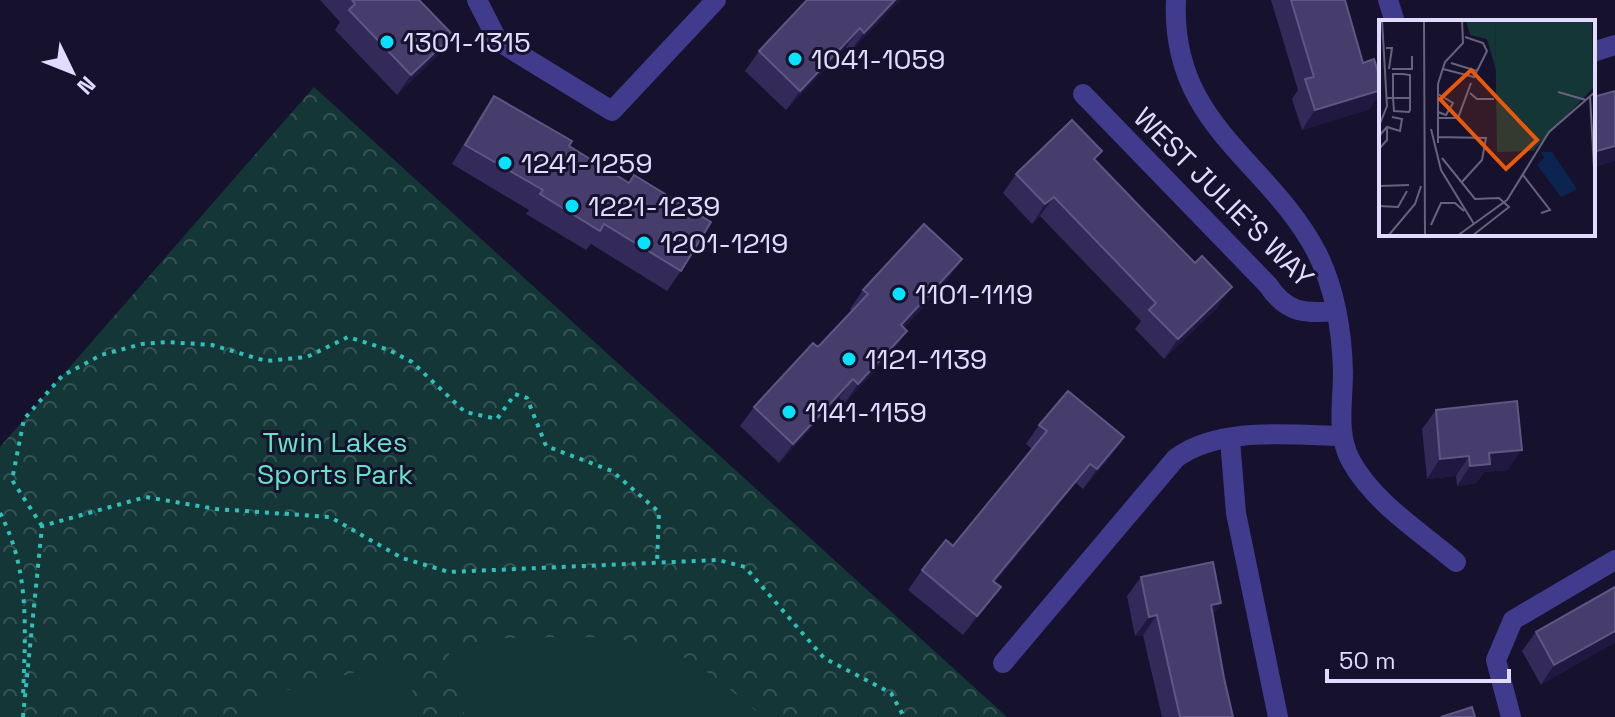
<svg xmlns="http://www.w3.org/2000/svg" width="1615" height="717" viewBox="0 0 1615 717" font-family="'Space Grotesk',sans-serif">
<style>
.park{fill:url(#park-crowns)}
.pitch{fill:#143636}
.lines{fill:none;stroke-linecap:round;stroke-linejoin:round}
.path{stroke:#2fc0ba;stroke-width:4;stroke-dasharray:4 6;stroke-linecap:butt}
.minor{stroke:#403b8c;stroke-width:20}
.wall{fill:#342a5a}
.shaded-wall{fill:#201840}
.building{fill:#473d6c;stroke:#5f5683;stroke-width:2}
.poi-dot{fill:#08e2ff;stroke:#16112c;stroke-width:3}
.labels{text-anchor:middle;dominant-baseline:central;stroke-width:6;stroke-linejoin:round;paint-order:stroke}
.poi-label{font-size:28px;fill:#e1dcff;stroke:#16112c;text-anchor:start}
.street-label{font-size:28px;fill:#e1dcff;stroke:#16112c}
.park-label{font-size:28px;fill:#64e3c6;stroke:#16112c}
.inset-road{fill:none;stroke:#676280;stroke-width:2}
.view{fill:#e8590c;fill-opacity:0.15;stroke:#e8590c;stroke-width:4}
.inset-edge{fill:none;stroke:#e1dcff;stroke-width:4}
</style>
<defs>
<pattern id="park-crowns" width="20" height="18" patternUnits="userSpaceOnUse" patternTransform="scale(2)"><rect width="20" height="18" fill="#143636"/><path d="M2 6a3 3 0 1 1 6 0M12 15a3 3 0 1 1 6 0" fill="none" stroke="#365254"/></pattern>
</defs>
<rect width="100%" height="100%" fill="#16112c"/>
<path class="park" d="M314 87 1007 717H0V447Z"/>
<path class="pitch" d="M500 638C561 638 641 629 695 664 720 679 741 700 764 717H465L448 650Z
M407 659 417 717H243L280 692Z"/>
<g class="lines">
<path class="path" d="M0 513C31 572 25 633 23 698
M42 526 12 480 24 419 62 376 101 355 142 344 167 342 212 345 266 361 307 357 348 337 389 350 412 362 465 412 497 419 515 394 527 398 546 446 612 471 659 512 657 563
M23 717 42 526 146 497 216 509 330 517 402 558 449 572 718 560 745 567 824 658 891 693 904 717"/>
<path class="minor" d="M477 0 498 41 612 111 716 0
M1176 0C1170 125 1269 160 1317 253 1335 289 1342 333 1343 372 1343 402 1336 434 1351 461 1374 503 1421 532 1456 562
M1388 0 1395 22
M1593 52 1615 45
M1083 94 1268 285C1286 313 1305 314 1336 311
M1230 440 1236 513 1278 717
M1003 663 1176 458C1220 426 1290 435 1342 436
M1511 717 1496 660 1513 620 1615 560"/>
</g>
<path class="wall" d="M320 0H419L453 35 439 54 397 95 335 30 340 22Z
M900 0 850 52 846 47 786 110 745 71 759 51Z
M1271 0H1345L1370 109 1302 130 1292 99 1298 90Z
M494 96 569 146 681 271 667 291 591 244 586 250 526 214 529 210 452 164 481 115Z
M1095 160 1218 307 1164 359 1135 329 1141 321 1040 216 1032 224 1003 193 1016 174Z
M962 259 948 279 904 328 894 350 844 404 839 398 779 463 740 426 754 407 818 347 852 312 850 309 863 290Z
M1436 410 1508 470 1484 472 1476 483 1457 486 1456 476 1427 479 1422 429Z
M1039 425 1124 437 1110 457 1083 489 1076 483 995 582 987 606 963 635 908 590 922 570 953 546 1032 449 1026 444Z
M1141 577 1221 603 1213 615 1224 678 1233 717H1162L1143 635 1135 636 1127 596Z
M1615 587 1541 685 1522 651 1536 632Z"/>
<path class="shaded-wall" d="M895 0H900L850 52 864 33Z
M860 28 846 47 786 110 800 91Z
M453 35 439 54 397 95 411 75Z
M1381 90V92L1370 109 1302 130 1315 110Z
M1615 146V161L1593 168V152Z
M1054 197 1040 216 1032 224 1045 204Z
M962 259 948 279 888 345 901 325Z
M1232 287 1218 307 1164 359 1178 339Z
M907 331 894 350 844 404 858 384Z
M853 379 839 398 779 463 793 444Z
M1124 437 1110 457 1083 489 1097 469Z
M1522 450 1508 470 1484 472 1476 483 1457 486 1470 466 1489 453Z
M1469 456 1456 476 1427 479 1440 459Z
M1090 464 1076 483 980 600 993 581Z
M1001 587 987 606 963 635 977 616Z
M1221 603 1208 623 1211 605Z
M1157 615 1143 635 1135 636 1149 617Z
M1615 631V643L1541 685 1554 665Z"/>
<path class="building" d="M352 0H419L453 35 411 75 349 10 355 4Z
M807 0H895L864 33 860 28 800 91 759 51Z
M1291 0H1345L1363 63 1374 59 1381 82V90L1315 110 1305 79 1314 77Z
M1615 91V146L1593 152V97Z
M494 96 572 141 569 146 629 183 634 175 711 222 681 271 604 224 600 231 540 194 543 190 465 145Z
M1072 120 1102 151 1094 159 1144 211 1195 263 1202 256 1232 287 1178 339 1149 310 1156 303 1054 197 1045 204 1016 174Z
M924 224 962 259 901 325 907 331 858 384 853 379 793 444 754 407 813 343 818 347 868 294 863 290Z
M1068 391 1124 437 1097 469 1090 464 993 581 1001 587 977 616 922 570 946 540 953 546 1047 431 1039 425Z
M1517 401 1522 450 1489 453 1490 464 1470 466 1469 456 1440 459 1436 410Z
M1213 562 1221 603 1211 605 1224 678 1233 717H1180L1157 615 1149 617 1141 577Z
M1615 587V631L1554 665 1536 632Z
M1472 707 1475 717H1441Z"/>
<g class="poi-dot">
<circle cx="387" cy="42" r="8"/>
<circle cx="795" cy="59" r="8"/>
<circle cx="505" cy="163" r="8"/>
<circle cx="572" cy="206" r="8"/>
<circle cx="644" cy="243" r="8"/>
<circle cx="899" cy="294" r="8"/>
<circle cx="849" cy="359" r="8"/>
<circle cx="789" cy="412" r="8"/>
</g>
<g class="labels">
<g class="poi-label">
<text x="403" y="42">1301-1315</text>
<text x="811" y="59">1041-1059</text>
<text x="521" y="163">1241-1259</text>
<text x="588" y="206">1221-1239</text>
<text x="660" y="243">1201-1219</text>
<text x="915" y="294">1101-1119</text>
<text x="865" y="359">1121-1139</text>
<text x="805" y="412">1141-1159</text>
</g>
<g class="street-label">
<text transform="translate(1224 197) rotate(45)">WEST JULIE'S WAY</text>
</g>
<g class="park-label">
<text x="335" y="442">Twin Lakes<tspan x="335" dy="32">Sports Park</tspan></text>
</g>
</g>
<g transform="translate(1379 20)">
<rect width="216" height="216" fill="#16112c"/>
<path d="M87 0H121L116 2 117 50 108 19 91 15Z" fill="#143636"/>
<path d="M116 1 213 2 214 68 154 131 118 132Z" fill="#143636"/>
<path d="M155 59 170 70 152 81 141 63ZM171 71 177 83 171 100 155 85ZM130 75 148 85 137 103 127 92ZM152 87 168 103 152 110 139 105Z" fill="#143636"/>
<path d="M162 132H173L198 169 182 177 158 145 165 138Z" fill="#0c2450"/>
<path class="inset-road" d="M45 0 46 216M7 28H13L10 49M0 31 1 62M72 43 98 51M13 49H33V36M64 49 95 57 108 31 104 23 86 17M179 72 207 80M91 73 98 79H115M59 74 74 83 67 95 59 92M211 76 216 166M8 78H14V54H24L31 55V90L30 92 15 91 14 78H31M59 98H79L92 63M0 106 8 86 3 0M52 109 62 150 95 204M0 116 8 107 21 111 23 99 13 97M59 117 107 118 103 140 82 163M59 123V64L66 42 84 23 83 0M0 129 8 120V108M63 138 96 179 120 178 130 187 93 216M144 155 171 190 162 193M0 166 30 165M0 186 19 187 28 171M52 205 62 183H76L85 191M9 216 36 184 42 166M78 216 128 180 170 112 216 72"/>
<path class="view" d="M92 50 158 120 127 149 61 79Z"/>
<rect width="216" height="216" class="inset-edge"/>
</g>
<g transform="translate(72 72) rotate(133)" stroke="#16112c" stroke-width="6" paint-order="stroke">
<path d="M0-6L14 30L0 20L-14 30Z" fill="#e1dcff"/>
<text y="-12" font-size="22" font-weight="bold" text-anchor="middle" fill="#e1dcff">N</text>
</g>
<path d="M1327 669v12h182v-12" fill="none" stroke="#e1dcff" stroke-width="4"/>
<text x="1339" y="669" font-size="24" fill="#e1dcff" stroke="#16112c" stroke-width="6" paint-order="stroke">50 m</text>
</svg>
